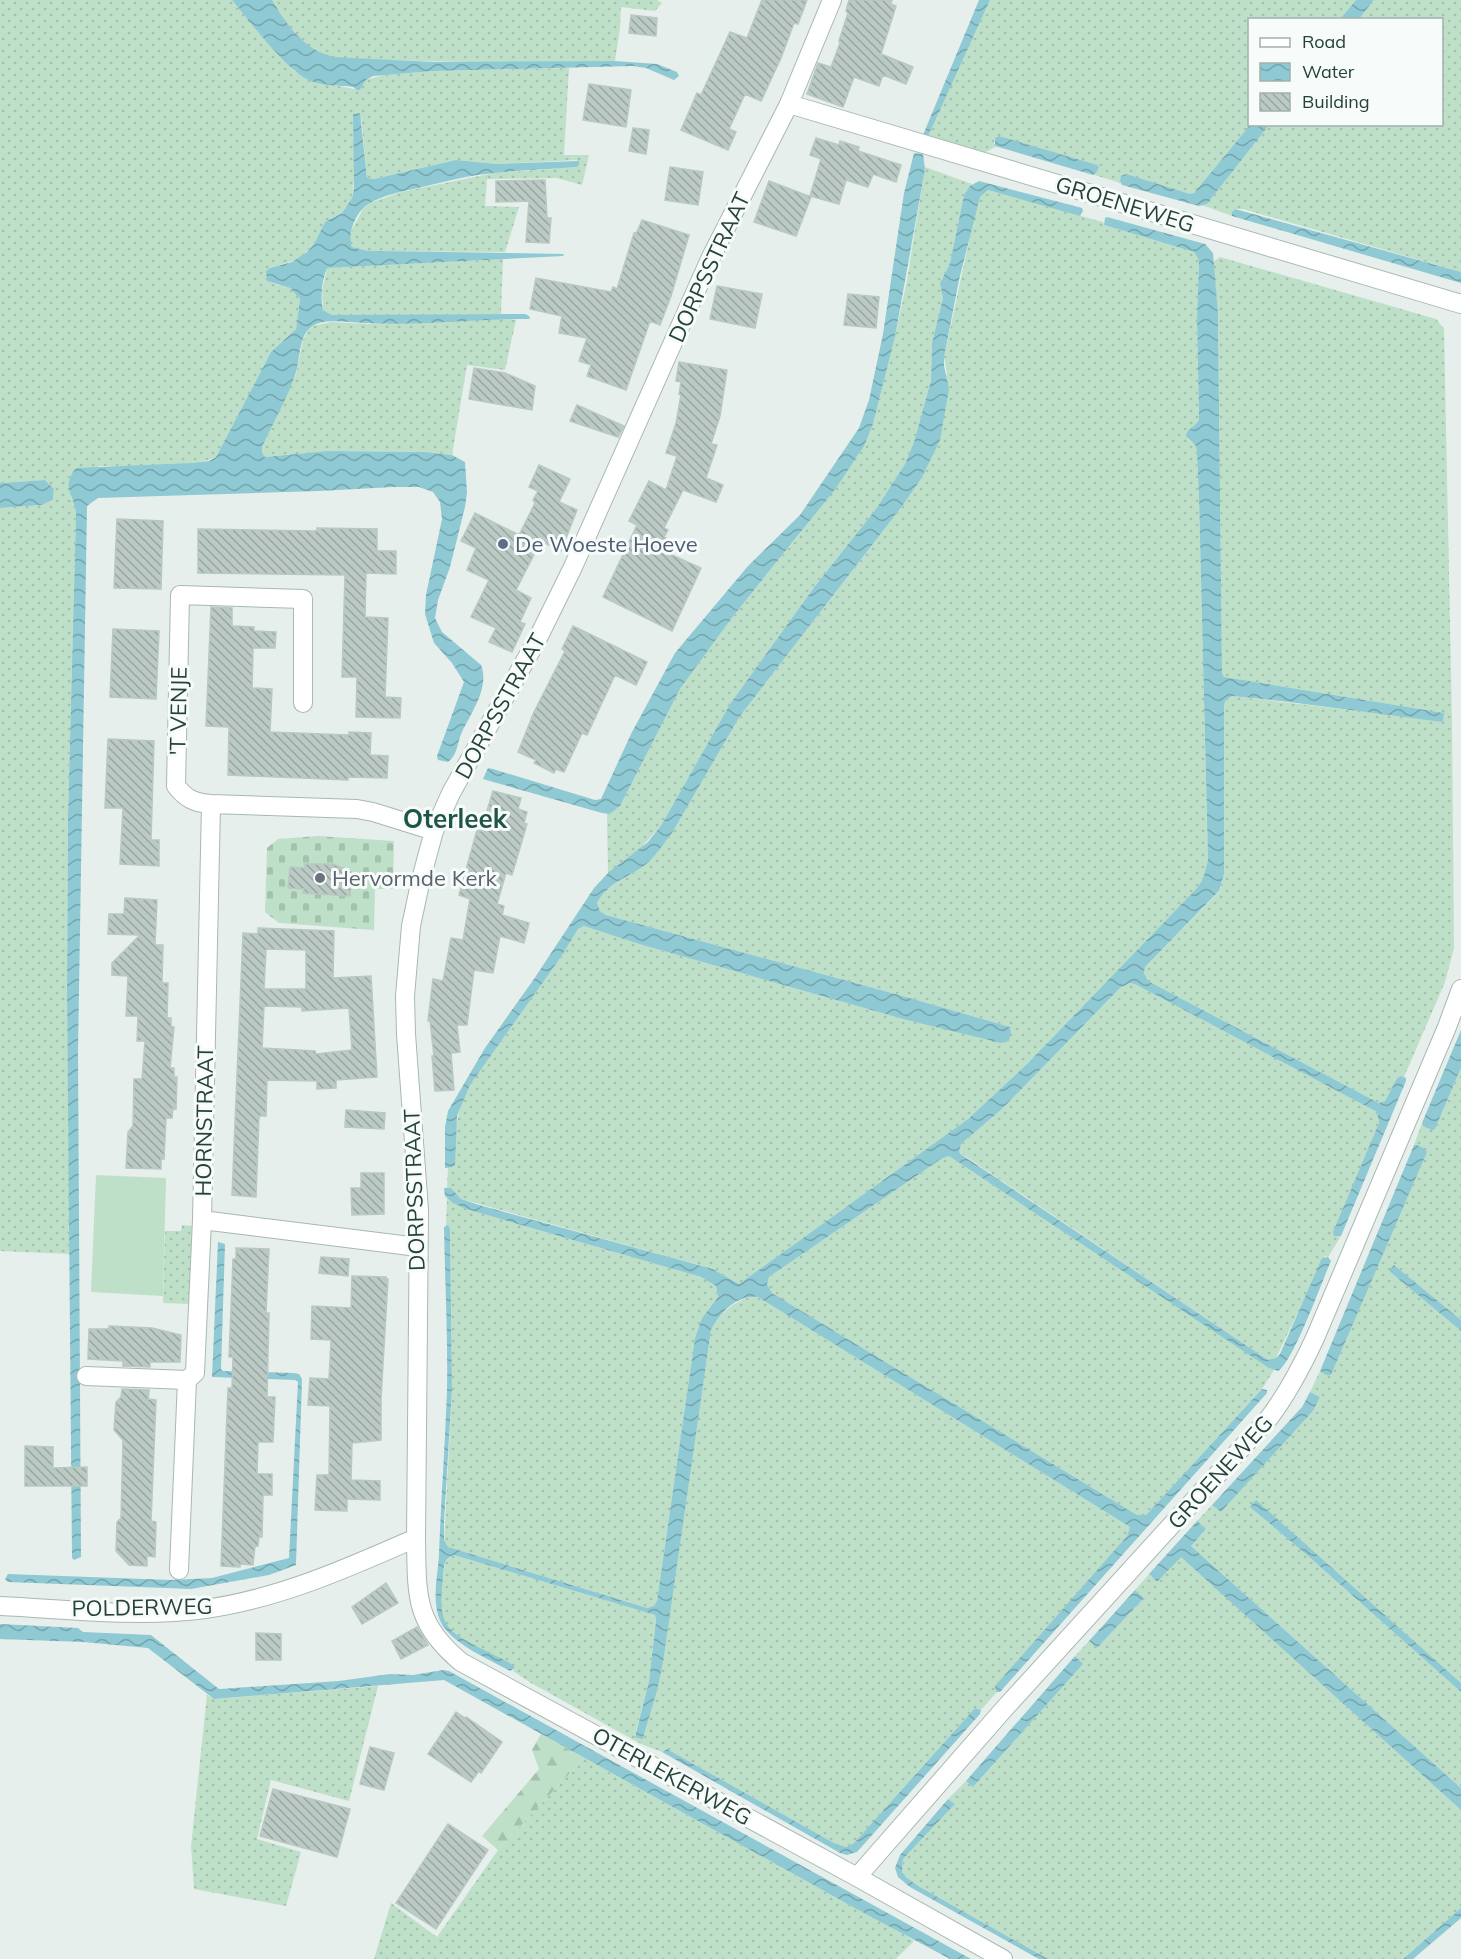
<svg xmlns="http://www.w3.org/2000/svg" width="1461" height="1959" viewBox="0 0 1461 1959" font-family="Mulish,sans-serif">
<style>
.grass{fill:url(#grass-dots)}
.forest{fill:url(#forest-firs)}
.cemetery{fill:url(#cemetery-stones)}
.pitch{fill:#bfe0c8}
.water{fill:url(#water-waves)}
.building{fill:url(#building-back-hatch);stroke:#b8c9c2;stroke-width:1.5;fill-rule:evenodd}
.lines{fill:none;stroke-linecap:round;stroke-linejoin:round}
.minor-casing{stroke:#a8b8b2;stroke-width:20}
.tertiary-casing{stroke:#a8b8b2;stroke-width:20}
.minor{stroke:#fff;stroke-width:18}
.tertiary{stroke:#fff;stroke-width:18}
.service-dot{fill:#5c6f8a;stroke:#f7fbf9;stroke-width:2}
.worship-dot{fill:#6b7280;stroke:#f7fbf9;stroke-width:2}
.labels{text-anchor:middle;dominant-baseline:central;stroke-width:6;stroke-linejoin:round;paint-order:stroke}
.street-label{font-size:22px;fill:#24423a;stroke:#f7fbf9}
.service-label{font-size:22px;fill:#4e5e75;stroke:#f7fbf9;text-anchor:start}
.worship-label{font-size:22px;fill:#5b616d;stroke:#f7fbf9;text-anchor:start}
.quarter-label{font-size:26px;font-weight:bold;fill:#1f5548;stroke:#f7fbf9}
</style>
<defs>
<pattern id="grass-dots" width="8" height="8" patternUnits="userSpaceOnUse" patternTransform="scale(1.5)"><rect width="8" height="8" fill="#bfe0c8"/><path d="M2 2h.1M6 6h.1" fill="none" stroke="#a4c1ad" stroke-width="1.8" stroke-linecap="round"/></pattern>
<pattern id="forest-firs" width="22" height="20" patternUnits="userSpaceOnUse" patternTransform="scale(1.5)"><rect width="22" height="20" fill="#bfe0c8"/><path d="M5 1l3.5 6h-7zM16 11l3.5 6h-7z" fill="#a4c1ad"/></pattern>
<pattern id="cemetery-stones" width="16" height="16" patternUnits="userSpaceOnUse" patternTransform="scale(1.5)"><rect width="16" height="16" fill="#bfe0c8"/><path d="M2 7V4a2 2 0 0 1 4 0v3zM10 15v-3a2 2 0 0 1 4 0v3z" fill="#a4c1ad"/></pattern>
<pattern id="water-waves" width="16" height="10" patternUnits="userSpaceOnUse" patternTransform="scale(1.5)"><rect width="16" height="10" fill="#8ec9d4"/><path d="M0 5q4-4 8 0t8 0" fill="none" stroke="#74a5ad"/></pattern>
<pattern id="building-back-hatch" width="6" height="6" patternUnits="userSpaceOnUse" patternTransform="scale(1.5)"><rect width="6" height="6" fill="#bbcac4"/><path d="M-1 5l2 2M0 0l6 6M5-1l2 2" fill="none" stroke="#98a6a0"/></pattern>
</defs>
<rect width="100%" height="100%" fill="#e6efeb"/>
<path class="grass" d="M0 0H232L294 71 308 80 354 89 360 90 366 80 383 75 433 71 569 68 564 155H589L582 185 557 178 487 179 485 206 519 207 505 252 368 251 352 247 350 241 352 229 363 209 370 203 401 192 494 173 577 167 579 165 577 160 496 164 456 160 374 179 367 178 361 115 352 198 342 213 325 222 314 244 299 259 270 268 271 283 290 288 300 299 296 329 271 352 216 457C198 467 122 467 99 466L71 498 75 503 76 514 68 815 67 992 70 1254 0 1251V508L42 505 53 499 54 489 45 480 0 483Z
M272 0H657L662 3 655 11 621 7 620 28 615 61C540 62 465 63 389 60 366 59 338 63 317 52 297 42 284 18 272 0Z
M990 0H1356L1340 19 1250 20V125L1194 193 1190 194 1120 181 1121 183 1094 175 1096 173 1000 136 995 138 994 143 997 146 984 153 927 136Z
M1374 0H1461V272L1243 209H1235L1232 212V216L1202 205 1207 204 1269 125 1442 124V20L1359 19Z
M925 167 972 184 964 195 950 263 941 280 943 298 932 343 931 379 914 442 905 464 876 509 815 586 730 704 662 824 640 849 608 874 607 813 610 814 620 806 680 689 731 619 798 536 859 454 873 424 895 337 907 280Z
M988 190 1103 222 1104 225 1194 252 1199 260 1197 319 1199 419 1188 439 1196 446 1197 452 1199 499 1208 860 1203 879 1197 888 1027 1064 968 1119 739 1284 713 1269 461 1199 451 1188H447L448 1167H453L455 1165C455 1129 454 1118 470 1085L561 957 578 929 584 926 639 944 903 1019 1011 1032 1010 1027 910 998 606 915 600 911 597 903C610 883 622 880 641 868 654 859 663 845 672 833L740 716 903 505 921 479 947 373 944 357 977 204 980 197Z
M1220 257 1436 319 1444 329 1452 722 1454 948 1445 982 1404 1077 1401 1076 1397 1078 1385 1101 1379 1103 1148 981 1144 973 1145 967 1219 892 1224 874V705L1226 700 1232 696 1443 721V713L1224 677 1222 673 1218 313 1213 262Z
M503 259 501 314 341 316 332 315 323 310 322 291 327 268Z
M487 319 516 320 505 370 467 365 452 455 425 452 327 451 265 457 261 453 262 447 296 374 303 340 308 330 313 326 331 322 370 324Z
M1130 983 1136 984 1377 1112 1379 1123 1338 1237 1341 1236 1328 1257 1325 1256 1276 1358 1268 1360 1265 1358 959 1152 961 1144 1002 1109 1120 988Z
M1461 1068V1320L1394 1266 1389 1271 1461 1331V1683L1391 1621 1250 1507 1308 1556 1461 1692V1788L1191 1546 1206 1529 1197 1521 1212 1505 1221 1512 1313 1411 1320 1397 1310 1392 1320 1371 1331 1375 1426 1152 1418 1145H1414L1422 1123 1423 1126 1435 1129Z
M949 1156 1274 1370 1262 1389 1146 1515H1137L772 1293 768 1288 767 1281 769 1277 941 1159Z
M447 1198 466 1209 701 1277 716 1286 718 1297 702 1318 695 1338 657 1601 655 1606 647 1608 447 1547 444 1543 452 1388 450 1229 446 1226Z
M182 1225 192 1226 189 1304 163 1303 165 1231H181Z
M752 1296 758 1297 1130 1527 1127 1536 995 1691 997 1692 981 1710 975 1708 854 1843 846 1847 834 1843 667 1749 662 1752 641 1744 531 1683 513 1671 515 1668C496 1657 453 1639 443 1619 438 1607 441 1590 443 1578 444 1568 444 1558 454 1555L655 1615 656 1620 649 1681 635 1735 643 1738 657 1691 662 1662 711 1330C721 1312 733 1302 752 1296Z
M1181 1556 1461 1810V1908L1403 1959H1048L920 1887 907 1878 902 1872 903 1859 955 1804 948 1799 966 1781 973 1787 1082 1665 1075 1656 1089 1641 1097 1648 1144 1598 1135 1590 1149 1574 1157 1582Z
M378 1686 349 1801 271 1780 257 1839 301 1852 286 1906 194 1889 191 1846 207 1695 214 1699Z
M584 1758 851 1906 889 1925 914 1941 896 1959H374L391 1903 437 1937 498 1850Z"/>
<path class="forest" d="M541 1734 584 1758 498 1850 482 1836 539 1769 532 1750Z"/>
<path class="cemetery" d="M318 836 394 841 393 889H375L374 930 279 923 265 912 267 848 278 839Z"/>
<path class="pitch" d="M96 1175 166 1178 163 1296 91 1292Z"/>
<path class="water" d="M232 0H272C288 26 303 49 333 57L434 62 615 61 657 64 677 72 679 76 674 80 646 68 633 66 433 71 373 76 366 80 360 90H357L353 87C339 85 323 86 311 81 288 73 249 20 232 0Z
M979 0H990L928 136 923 135Z
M1356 0H1374L1359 19H1340Z
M360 113 367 178 374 179 456 160 496 164 579 161V165L577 167C549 169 522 170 495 173 469 175 443 182 418 188 403 191 384 195 370 203 356 211 347 232 352 247L368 251H381L564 254 563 256 327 268C322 280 320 297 323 310L332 315 525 314 529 316 530 319C474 319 419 326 364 323 348 323 322 317 310 328 299 337 300 359 296 372 288 397 273 423 262 447V453L265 457 327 451 425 452 452 455 465 462 467 493 465 507 450 567 438 600 435 618 442 632 481 665C490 687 471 713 462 732 457 742 458 755 448 762L438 760 437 756 464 682 452 663 434 643 425 614 426 595 442 519 440 502 433 492 419 487H393L319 491 98 498 87 506 78 1051 81 1557 74 1560 72 1558 67 992 68 815 76 514C75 494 60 489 76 468L191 463 209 461 216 457 271 352 296 329 300 299 290 288 267 281 266 271 270 268 292 262 307 252 314 244 325 222 342 213 352 198 354 188 353 114Z
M1250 125H1269L1207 204 1199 206 1122 185 1120 181 1121 176 1126 174 1190 194 1194 193Z
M999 136 1097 165 1099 167 1096 173 1093 175 995 146V138Z
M914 153 923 154 925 169 895 337 873 424 864 446 836 488 731 619 680 689 620 806 610 814 602 813 483 779 488 768 493 769 595 800 601 799 632 732 675 653 748 566 800 515 859 428 869 400 883 334 904 193Z
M979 181 1082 208 1083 211 1080 216 988 190 980 197 959 280 944 357V366L949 389 940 440 921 479 903 505 740 716 672 833C663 845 654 859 641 868 622 880 609 883 597 903L600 911 606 915 910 998 1010 1027 1011 1032 1009 1041 1001 1043 903 1019 639 944 584 926 578 929 561 957 470 1085 457 1116 455 1165 453 1167 445 1168V1127L448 1111 485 1048 534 979 594 888 609 872 648 842 662 824 730 704 815 586 876 509 905 464 914 442 931 380 932 343 943 298 940 283 950 263 964 195 970 186Z
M1235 209 1461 272V283L1232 216V212Z
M1107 217 1205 244 1213 253 1218 313 1222 673 1224 677 1444 713 1443 722 1281 701 1232 696 1226 700 1224 705V874L1219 891 1145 967 1144 973 1148 981 1379 1103 1385 1101 1397 1078 1401 1076 1406 1078V1081L1341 1236H1334L1333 1232 1379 1123 1377 1112 1135 984 1130 983 1120 988 1002 1109 961 1144 959 1152 962 1155 1268 1360 1276 1358 1280 1354 1322 1258 1328 1257 1331 1261C1322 1281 1293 1363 1278 1371L1269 1368 949 1156 941 1159 769 1277 767 1284 772 1293 1137 1515H1146L1262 1389 1267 1390V1393L1000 1692H996L995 1686 1127 1536 1130 1527 758 1297C736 1295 721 1312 711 1330L663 1662 657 1691 643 1738 642 1739 635 1737 649 1681 656 1620 655 1615 454 1555C443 1558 444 1568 443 1578 436 1630 450 1632 492 1654 500 1658 511 1662 515 1668L510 1671C489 1659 458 1647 443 1626 430 1606 438 1576 439 1554 441 1500 445 1445 447 1391 448 1336 445 1282 444 1227L448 1225 450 1229 452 1388 444 1522V1540L448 1547 647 1608 654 1606 657 1601 695 1338 702 1318 718 1297 716 1286 701 1277 466 1209 453 1203 445 1196 444 1188H451L461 1199 479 1205 713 1269 739 1284 968 1119 1027 1064 1197 888 1203 879 1208 860 1199 499 1197 452 1196 446 1186 436C1187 428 1196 427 1199 419L1197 319 1199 260 1194 252 1104 225 1105 218Z
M45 480 54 489 53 499 42 505 0 508V483Z
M1461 1030V1068L1435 1129 1432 1130 1423 1126 1422 1123Z
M1414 1145H1417L1425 1149 1427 1152 1331 1375H1326L1320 1371Z
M218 1242 225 1244 221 1369 223 1371 294 1373 299 1374 302 1379 296 1565 269 1575 191 1589 8 1582 5 1579 8 1574 171 1580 212 1578 289 1558 298 1382 295 1380 212 1377Z
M1394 1265 1461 1320V1331L1389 1271Z
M1310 1392 1320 1397 1313 1411 1221 1512 1212 1505 1302 1407Z
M1256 1500 1461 1683V1692L1308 1556 1250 1507Z
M1197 1521 1206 1529 1191 1546 1461 1788V1810L1181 1557 1157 1582 1149 1574Z
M1135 1590 1144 1598 1097 1648 1089 1641Z
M0 1624 78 1628 83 1632 151 1635 219 1689 339 1681 390 1674 413 1675 443 1670 449 1671 971 1959H950L851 1906 444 1680 214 1699 148 1648 83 1642 0 1639Z
M1075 1656 1083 1664 973 1787 966 1781Z
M975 1708 981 1710 980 1714 857 1852 847 1855 840 1853 662 1752 667 1749 834 1843 846 1847 854 1843Z
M948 1799 955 1804 903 1859 902 1872 907 1878 920 1887 1048 1959H1039L910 1887 898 1877 895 1868 900 1855Z
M1461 1908V1918L1413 1959H1403Z"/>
<path class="building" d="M762 0H807L798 24 794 23 781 58 761 101 745 94 729 129 736 132 728 150 681 130 697 93 701 95 730 32 747 38Z
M849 0H892L891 4 896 6 881 54 913 67 906 84 883 75 879 86 854 77 843 107 807 94 818 63 831 67 840 43 839 41 848 13 846 11Z
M631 15 657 18 656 36 629 33Z
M589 84 631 90 626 127 583 120Z
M633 128 649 130 646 154 629 151Z
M816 138 839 145 840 141 859 147 858 151 901 165 896 182 873 174 868 187 846 180 839 204 810 196 821 159 810 155Z
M670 167 703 172 698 205 665 200Z
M545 180 547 218H551L549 243 526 242 529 201 496 202V181Z
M769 181 811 197 796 236 754 222Z
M642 220 689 235 671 296 660 325 650 321 626 390 587 376 591 365 579 361 587 338 559 333 562 316 530 309 536 278 611 292 613 287 617 289 634 233 637 232Z
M717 286 762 294 755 328 710 319Z
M848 294 879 297 876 328 844 325Z
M679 362 727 370 720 416 711 444 717 445 706 478 723 485 716 502 683 490 664 528 668 530 664 537 678 544 672 555 701 568 672 631 603 597 637 525 629 521 649 481 666 490 677 456 666 453 676 423 681 395 679 394 681 382 676 381Z
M474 368 505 373 535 386 532 410 469 399Z
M577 405 624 426 618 437 570 421Z
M539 465 570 479 559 502 577 510 561 551 541 541 516 590 531 598 520 622 525 624 512 652 489 642 496 628 471 617 489 580 467 570 476 548 461 541 475 513 519 535 535 503 533 500 538 491 529 487Z
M117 519 163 521 161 589 114 588Z
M317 528 377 529V551H396V574L366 573 365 617 388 618 385 697 401 698 400 718 356 717 357 677H342L345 575 198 573V529L317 531Z
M211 607 232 608V626L254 627V631L276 632 275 648H253L252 688 272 689 270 732 349 735V732L371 733 370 755 388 756 387 778 348 777V780L228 775 229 727 206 726Z
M573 626 647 662 636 685 615 675 587 735 582 733 564 772 556 769 554 773 534 763 536 760 518 752 534 712 565 651 562 649Z
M113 629 159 631 156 699 110 697Z
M108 739 154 741 151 840H159V866L120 864 123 808H105Z
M493 791 521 798 518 809 527 812 524 823 527 824 512 875 506 873 497 904 504 906 502 915 529 923 524 943 500 936 493 973 474 970 467 1025H457L460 1052 451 1053 454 1090 435 1091 432 1056H434L430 1021H428L433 979 443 981 451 938 463 940 470 899 459 895 477 830 481 831Z
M305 864H333L352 872 350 896 303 893 304 889 288 888 290 867 305 868Z
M125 898 157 900 155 945H163L162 983H168L167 1018H171V1027H174L170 1068H174V1077H177L176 1109 173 1108 172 1118H166L164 1159H161V1169L126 1168 128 1132 133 1126 134 1079H142L145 1041H137L138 1016H126L128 976 112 975V963L140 935 108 934 109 914H124Z
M258 928 334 931 333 978 371 976 377 1077 336 1080V1088L317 1089V1081L267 1080 266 1116H259L256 1197 232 1195 243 933 258 934ZM266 949 306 950V989H264ZM264 1006 302 1007V1011L349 1008 352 1050 316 1054 315 1051 262 1048Z
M346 1110 385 1113 384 1129 345 1127Z
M361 1173H384V1214L352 1215 351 1188H361Z
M236 1248 269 1249 266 1313H269L267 1397H275L273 1442H258L257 1474H272V1495H263L262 1537H259L258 1546H255L253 1565 240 1564V1567L221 1566 228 1388H232L233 1357H229L233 1259H236Z
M321 1257 349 1259 348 1276 319 1273Z
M352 1276 386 1277V1279H388L381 1398V1440L352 1443 351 1480 380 1481V1500L347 1499V1511L315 1510 317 1475H329L330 1406 308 1405 310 1378 329 1379 331 1340 311 1339 312 1306 351 1308Z
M109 1326 152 1328 181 1335 180 1362H150V1367L123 1366V1361L88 1359 89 1329H109Z
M122 1389 149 1390 148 1399 156 1400 151 1521 156 1522 155 1557 147 1556V1566L129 1565 116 1551 117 1522 121 1518 123 1440 114 1430 116 1402 121 1397Z
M25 1446 53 1447V1468L87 1467V1486H25Z
M386 1583 398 1603 362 1624 352 1607Z
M417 1627 428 1645 401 1659 392 1641Z
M256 1633 281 1634V1660H256Z
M456 1712 465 1718 466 1717 502 1742 481 1773 479 1771 471 1782 428 1754Z
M370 1747 394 1753 384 1790 360 1784Z
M273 1789 350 1809 337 1857 260 1836Z
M448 1824 488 1850 436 1929 396 1903Z"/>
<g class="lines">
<g class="minor-casing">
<path id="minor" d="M789 104 1461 304
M303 703V599L180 595 176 786C186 799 195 803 211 804L357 809 373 812 434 831
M211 804 202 1220 418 1247
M86 1376 187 1380
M416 1538C417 1595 414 1623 461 1662L857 1877 1003 1959
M179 1570 187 1380 195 1373 202 1220
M857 1877 1004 1709 1269 1418C1288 1393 1302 1366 1315 1338L1447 1027 1461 989"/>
</g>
<g class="tertiary-casing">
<path id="tertiary" d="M0 1606C67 1609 138 1618 205 1609 278 1599 348 1568 416 1538L419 1210 406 1034 405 996 411 926 421 879 434 831 451 793 538 638 573 567 711 257 789 104 832 0"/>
</g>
<use href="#minor" class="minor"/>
<use href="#tertiary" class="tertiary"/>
</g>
<circle class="service-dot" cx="503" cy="544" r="6"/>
<circle class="worship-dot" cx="320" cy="878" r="6"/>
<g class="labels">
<g class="street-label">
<text transform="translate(1125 204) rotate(17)">GROENEWEG</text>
<text transform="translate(709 267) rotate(-65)">DORPSSTRAAT</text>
<text transform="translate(500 706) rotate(-61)">DORPSSTRAAT</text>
<text transform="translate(178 711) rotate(-89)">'T VENJE</text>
<text transform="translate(204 1121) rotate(-89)">HORNSTRAAT</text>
<text transform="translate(414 1190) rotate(-92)">DORPSSTRAAT</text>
<text transform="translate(1220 1472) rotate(-48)">GROENEWEG</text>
<text transform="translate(142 1607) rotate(-1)">POLDERWEG</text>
<text transform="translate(672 1776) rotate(29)">OTERLEKERWEG</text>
</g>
<g class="service-label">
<text x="515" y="544">De Woeste Hoeve</text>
</g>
<g class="worship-label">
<text x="332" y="878">Hervormde Kerk</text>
</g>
<g class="quarter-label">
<text x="455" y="818">Oterleek</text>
</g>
</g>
<rect x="1248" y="18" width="195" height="108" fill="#f7fbf9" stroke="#a3b1ad" stroke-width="1.5"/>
<rect x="1260" y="38" width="30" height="9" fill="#ffffff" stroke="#a3b1ad" stroke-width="1.5"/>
<text x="1302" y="48" font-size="18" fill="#24423a">Road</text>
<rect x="1260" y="63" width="30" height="18" fill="url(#water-waves)" stroke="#a3b1ad" stroke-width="1.5"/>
<text x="1302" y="78" font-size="18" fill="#24423a">Water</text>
<rect x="1260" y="93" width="30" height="18" fill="url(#building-back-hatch)" stroke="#a3b1ad" stroke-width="1.5"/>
<text x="1302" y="108" font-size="18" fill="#24423a">Building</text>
</svg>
